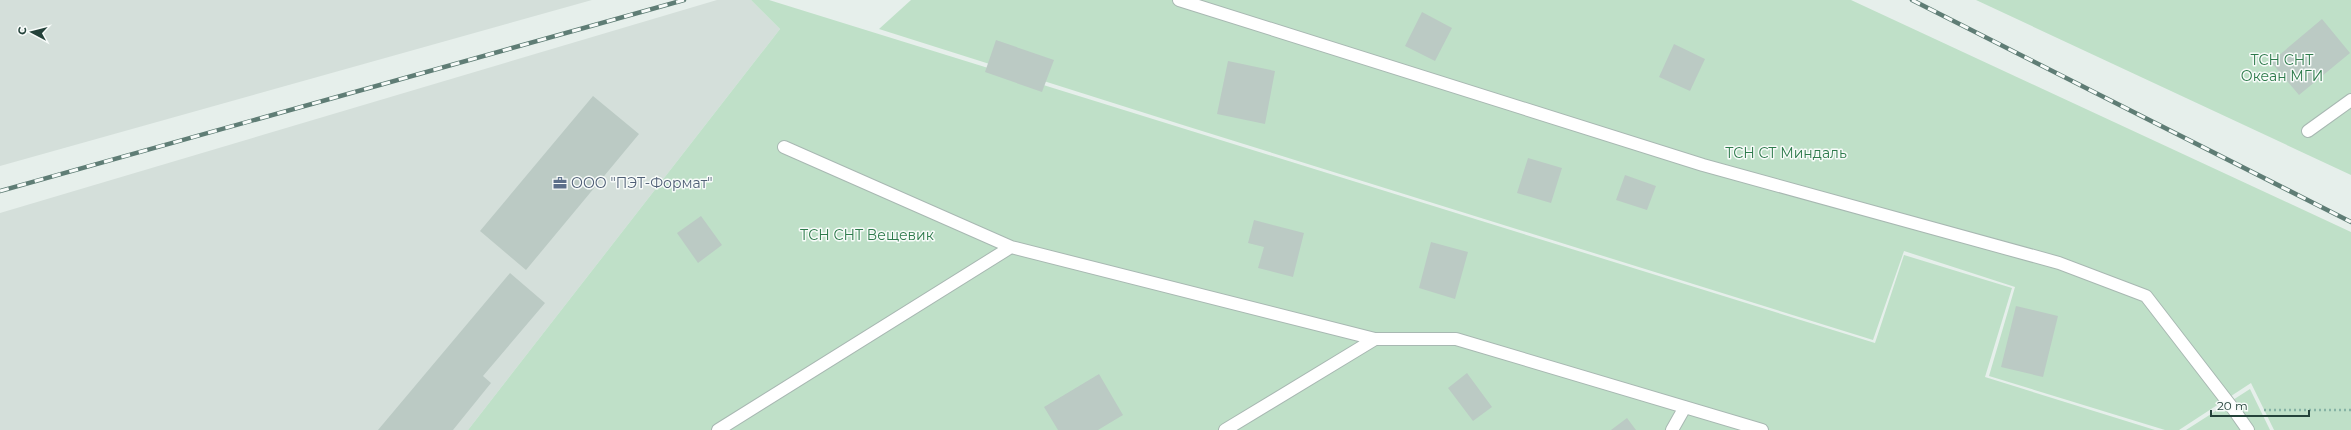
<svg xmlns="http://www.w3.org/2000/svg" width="2351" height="430" viewBox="0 0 2351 430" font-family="Montserrat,sans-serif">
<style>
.built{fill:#d4dfda}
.green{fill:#bfe0c8}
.building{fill:#bbcac4}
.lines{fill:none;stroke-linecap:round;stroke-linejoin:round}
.lane-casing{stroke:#a8b8b2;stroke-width:14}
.street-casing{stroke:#a8b8b2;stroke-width:14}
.path{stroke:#86b3a5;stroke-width:2.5;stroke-dasharray:2 3;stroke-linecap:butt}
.lane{stroke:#fff;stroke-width:12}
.street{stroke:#fff;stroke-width:12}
.rail-casing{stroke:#5f7d75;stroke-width:4.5}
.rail{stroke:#f7fbf9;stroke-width:3;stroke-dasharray:9;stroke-linecap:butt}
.labels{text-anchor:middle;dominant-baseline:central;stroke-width:3;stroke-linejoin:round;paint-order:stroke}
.park-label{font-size:14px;fill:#2d7a4b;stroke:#f7fbf9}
.service-label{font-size:14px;fill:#4e5e75;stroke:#f7fbf9;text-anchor:start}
</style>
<rect width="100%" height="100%" fill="#e6efeb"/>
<path class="built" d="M0 0H592L0 166Z
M717 0H751L780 29 468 430H0V213Z"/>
<path class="green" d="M751 0H769L1875 343 1904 255 2012 288 1985 377 2155 430H468L780 29Z
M911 0H1851L2351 232V430H2274L2251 383 2179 430H2165L1989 376 2015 287 1904 251 1873 340 1186 126 879 29Z
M1976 0H2351V175Z
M2250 389 2270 430H2186Z"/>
<path class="building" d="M1422 12 1452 28 1435 61 1405 46Z
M2322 19 2350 53 2299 95 2271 62Z
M996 40 1054 60 1042 92 985 72Z
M1674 44 1705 59 1690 91 1659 77Z
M1228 61 1275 71 1265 124 1217 114Z
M593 96 639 134 526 270 480 231Z
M1528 158 1562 168 1551 203 1517 193Z
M1625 175 1656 186 1647 210 1616 200Z
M701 216 722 245 698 263 677 233Z
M1254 220 1304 233 1293 277 1258 268 1264 247 1248 243Z
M1431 242 1468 252 1455 299 1419 288Z
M510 273 545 303 483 376 491 383 453 430H378Z
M2016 306 2058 316 2043 377 2001 367Z
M1467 373 1492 407 1473 421 1448 388Z
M1099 374 1123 415 1098 430H1058L1044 407Z
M1627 418 1636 430H1611Z"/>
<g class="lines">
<g class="lane-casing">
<path id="lane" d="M1179 0 1703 165 2059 263 2146 296 2234 410 2248 430
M784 147 1011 247 1375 339H1456L1762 430
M718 430 1011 247
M1225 430 1375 339
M1672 430 1685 407"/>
</g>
<g class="street-casing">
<path id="street" d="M2308 131 2351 100"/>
</g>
<path class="path" d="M2264 410H2351"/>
<use href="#lane" class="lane"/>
<use href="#street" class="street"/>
<g class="rail-casing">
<path id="rail" d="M1912 0 2351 222
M0 191 684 0"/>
</g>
<use href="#rail" class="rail"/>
</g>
<defs>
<g id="office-bare" transform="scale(1.08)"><path d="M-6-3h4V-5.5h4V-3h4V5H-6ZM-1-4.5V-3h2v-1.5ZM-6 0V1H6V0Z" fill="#5c6f8a" stroke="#f7fbf9" stroke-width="2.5" paint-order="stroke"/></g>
</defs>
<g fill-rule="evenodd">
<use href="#office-bare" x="560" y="183"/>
</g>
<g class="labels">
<g class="park-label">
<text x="2282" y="60">ТСН СНТ<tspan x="2282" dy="16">Океан МГИ</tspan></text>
<text x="1786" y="153">ТСН СТ Миндаль</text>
<text x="867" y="235">ТСН СНТ Вещевик</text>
</g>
<g class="service-label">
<text x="571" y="183">ООО "ПЭТ-Формат"</text>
</g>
</g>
<g transform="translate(32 32) rotate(277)" stroke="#f7fbf9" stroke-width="3" paint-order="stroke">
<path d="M0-3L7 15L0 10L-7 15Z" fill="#24423a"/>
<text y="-6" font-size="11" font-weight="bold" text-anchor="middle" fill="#24423a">С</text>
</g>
<path d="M2211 410v6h98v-6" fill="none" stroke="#24423a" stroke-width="2"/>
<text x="2217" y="410" font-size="12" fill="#24423a" stroke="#f7fbf9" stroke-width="3" paint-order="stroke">20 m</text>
</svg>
